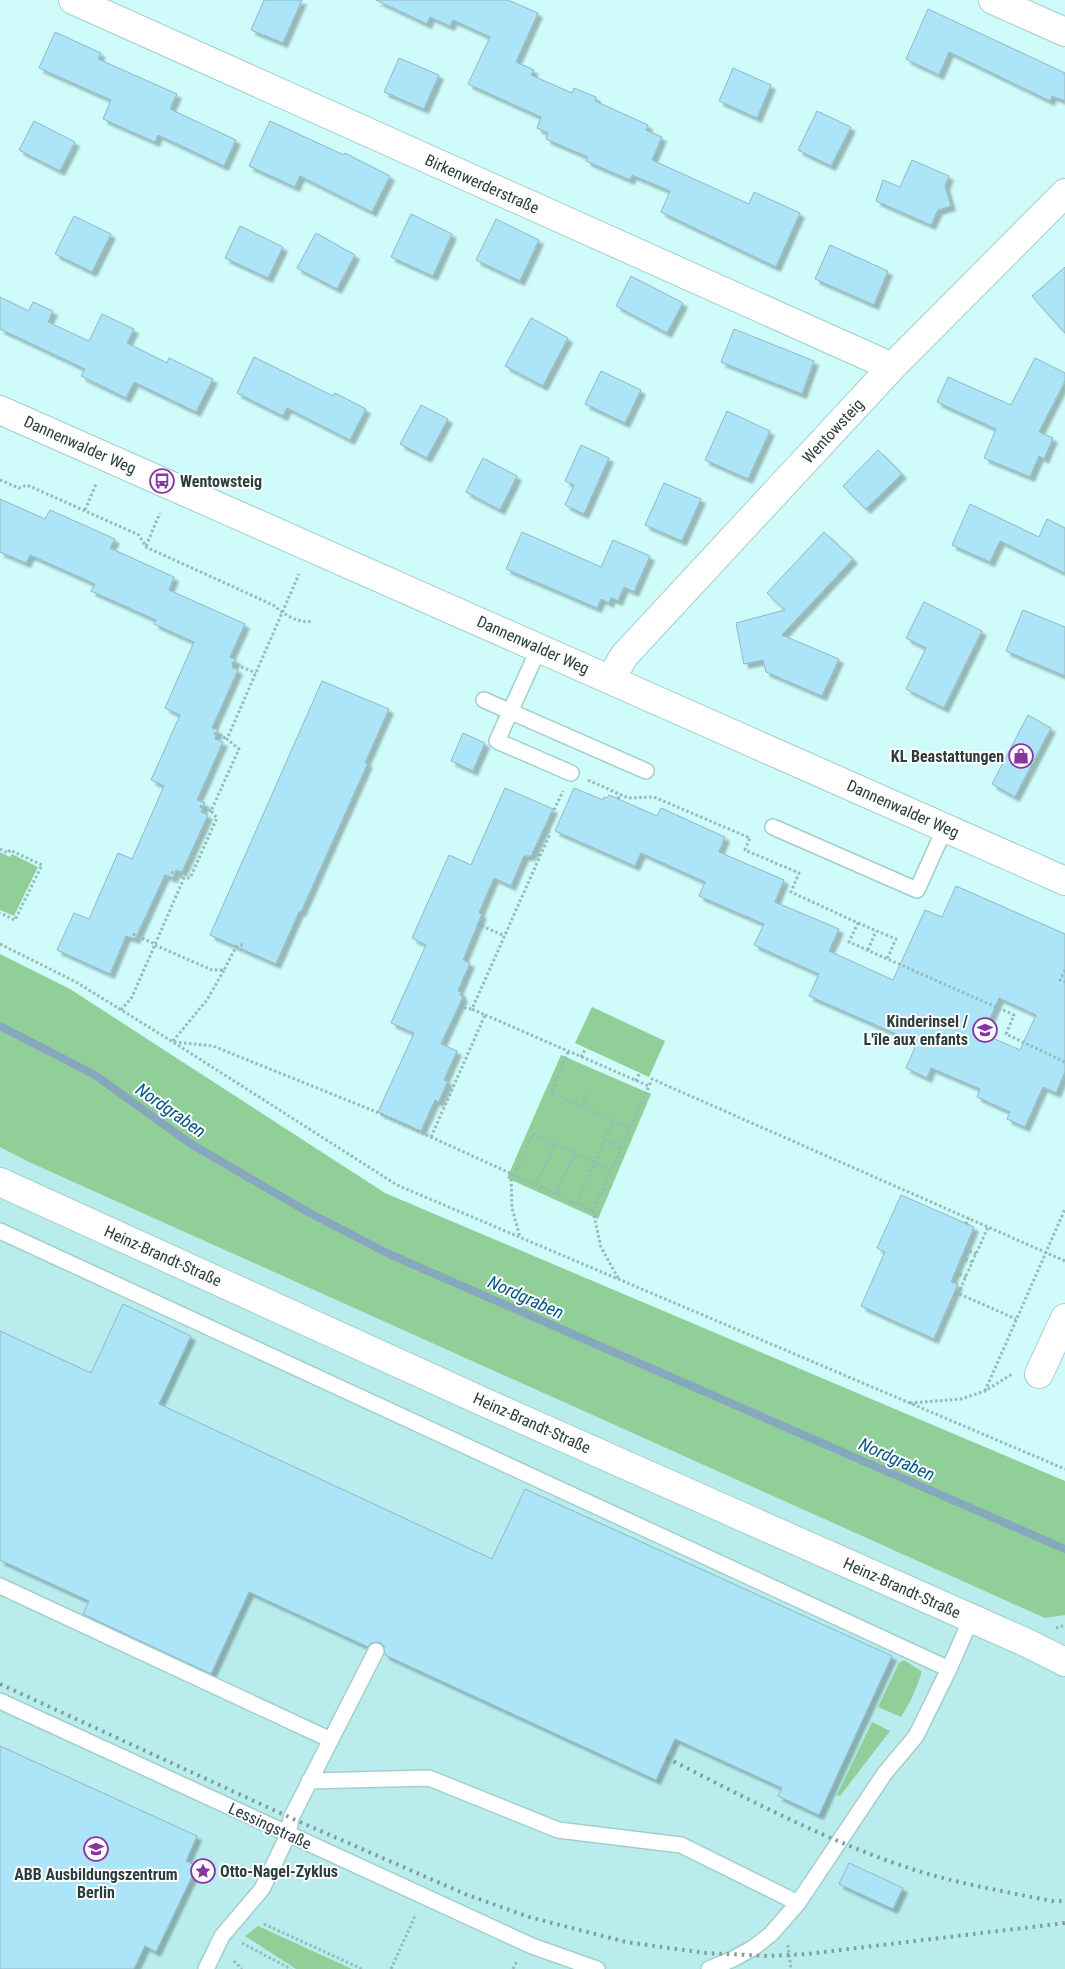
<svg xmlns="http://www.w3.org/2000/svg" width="1065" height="1969" viewBox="0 0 1065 1969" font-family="'Roboto Condensed',sans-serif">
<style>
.built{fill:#b9eded}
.green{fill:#90cf97}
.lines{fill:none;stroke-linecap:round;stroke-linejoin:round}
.stream{stroke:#86a7be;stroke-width:8}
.building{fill:#ade5f8;stroke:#91b6c3;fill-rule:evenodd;filter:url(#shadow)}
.service-casing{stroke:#a3cecd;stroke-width:18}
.minor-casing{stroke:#a3cecd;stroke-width:30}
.path{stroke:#97bab9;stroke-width:3;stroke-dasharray:2.5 2.5;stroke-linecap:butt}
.service{stroke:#fff;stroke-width:15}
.minor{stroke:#fff;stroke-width:28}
.rail{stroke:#7e9e9d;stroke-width:4;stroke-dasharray:2.5 5;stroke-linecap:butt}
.labels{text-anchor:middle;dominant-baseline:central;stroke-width:4;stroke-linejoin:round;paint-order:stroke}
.street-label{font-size:16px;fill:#2b3d3d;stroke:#fefefe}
.poi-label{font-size:16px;font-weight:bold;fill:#2b3d3d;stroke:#fefefe;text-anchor:start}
.water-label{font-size:18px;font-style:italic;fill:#015587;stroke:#fefefe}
</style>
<defs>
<filter id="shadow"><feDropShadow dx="4.5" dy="4.5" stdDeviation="1" flood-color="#0004"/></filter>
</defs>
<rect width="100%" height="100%" fill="#cffbfa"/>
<path class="built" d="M0 1096 1065 1610V1969H0Z"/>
<path class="green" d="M0 852 10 857 12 854 38 867 14 916 0 910Z
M0 954 70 989 385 1193 1065 1481V1615L1045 1618 29 1162 0 1147Z
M592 1007 665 1041 649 1077 575 1043Z
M561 1055 651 1094 598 1219 507 1178Z
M904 1660 921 1671V1675L912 1698 901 1717 878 1707 899 1663Z
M872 1722 890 1731 840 1796 837 1795Z
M258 1926 352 1969H296L245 1936Z"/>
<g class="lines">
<path class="stream" d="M0 1026 95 1075 191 1144 308 1212 389 1254 1065 1549"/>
</g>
<path class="building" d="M264 0H302L283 43 251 30Z
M376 0H508L538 13 516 62 534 70 531 75 572 93 574 88 596 97 595 101 648 125 646 130 662 137 652 160 749 204 754 192 800 213 776 267 661 212 670 191 632 175 630 180 586 161 588 157 546 139 548 133 537 128 541 117 468 84 490 37 453 20 450 26 430 17 427 24Z
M928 9 1065 73V101L1052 96 1050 101 949 52 939 75 906 59Z
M55 32 101 53 98 59 177 94 170 109 236 140 224 166 158 135 155 142 103 119 111 100 39 68Z
M399 58 439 75 424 109 384 92Z
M733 68 771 85 757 118 719 101Z
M817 111 851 127 831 166 798 150Z
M34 121 75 142 60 171 19 150Z
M270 121 344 155 345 153 390 176 372 212 300 176 295 187 249 166Z
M912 160 949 176 945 186 951 206 938 210 931 225 876 201 883 180 900 187Z
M411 214 452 234 433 276 391 257Z
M74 216 111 234 92 272 55 254Z
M496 219 539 240 520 281 476 260Z
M240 226 283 247 268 278 225 258Z
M316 233 355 255 337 289 297 268Z
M830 245 888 271 874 305 815 279Z
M1065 267V333L1032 296Z
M631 276 683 303 667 333 616 306Z
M0 297 29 311 33 302 53 311 48 322 89 341 102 314 134 329 127 343 167 363 169 358 213 379 196 412 134 382 126 398 81 376 85 369 0 329Z
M531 318 568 338 543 386 505 366Z
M734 329 814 361 802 394 721 362Z
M254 357 333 396 335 393 366 409 350 440 287 408 283 416 237 393Z
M1035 358 1065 373V381L1039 432 1053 438 1044 459 1039 456 1030 477 984 458 996 429 937 402 948 377 1011 405Z
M601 371 641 390 625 423 585 404Z
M421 405 448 419 427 458 400 444Z
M727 411 770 431 748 479 705 460Z
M581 445 609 458 584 514 565 505 574 485 565 481Z
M878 450 902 474 866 509 843 486Z
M483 458 517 476 500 510 466 492Z
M664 483 701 499 682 541 645 525Z
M0 499 45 519 50 510 115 539 110 548 174 577 169 590 245 624 230 657 236 660 232 667 238 670 212 728 218 730 215 739 223 742 197 800 205 803 201 812 208 815 182 872 176 870 173 878 165 875 139 931 135 939 126 936 110 974 57 950 74 913 89 919 118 853 132 859 164 786 151 780 180 715 165 708 194 642 154 624 156 620 91 591 95 584 30 555 26 563 0 552Z
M970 504 1039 537 1047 519 1065 528V573L1000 541 990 562 952 545Z
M522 532 601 567 613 540 650 556 634 592 624 587 618 601 611 598 609 603 601 599 597 608 506 569Z
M824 532 853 559 782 635 839 659 822 696 766 672 763 660 744 664 736 623 785 610 767 593Z
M924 602 982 631 944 708 906 689 926 648 906 638Z
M1023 610 1065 627V676L1006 651Z
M322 681 389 709 365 763H368L301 912H299L276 964 210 935Z
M1028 715 1051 728 1015 797 992 784Z
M463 733 485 743 473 771 451 761Z
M505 788 553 809 531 856H524L511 886 494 878 479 913 482 914 463 960 470 963 458 991 462 993 460 995 463 997 441 1044 457 1051 444 1080 448 1081 440 1099 439 1102 435 1100 421 1131 378 1112 414 1033 391 1023 426 945 412 938 449 855 471 865Z
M574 788 603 800 604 797 607 798 609 795 657 816 661 808 725 837 719 852 784 880 775 902 839 929 829 951 893 980 925 910 942 917 956 886 1065 934V1072L1056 1093 1043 1087 1025 1127 1007 1119 1010 1112 977 1097 980 1089 931 1068 927 1078 906 1068 917 1043 809 996 819 974 754 945 764 924 699 896 705 882 641 853 635 866 555 831ZM999 998 1036 1015 1020 1050 983 1034Z
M901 1195 974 1227 951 1282 958 1284 934 1339 861 1306 885 1252 877 1248Z
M123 1304 191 1336 159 1404 492 1559 525 1489 892 1656 819 1815 778 1796 782 1788 675 1739 656 1780 385 1655 384 1646 380 1642 371 1643 368 1647 249 1592 211 1674 83 1614 89 1601 0 1560V1331L91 1373Z
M0 1746 197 1836 186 1861 197 1866 156 1952 145 1946 134 1969H0Z
M849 1863 903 1888 893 1909 839 1884Z"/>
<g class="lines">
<g class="service-casing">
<path id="service" d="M539 648 497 741 571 773
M484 700 646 771
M773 827 917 890 945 828
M0 1231 949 1669
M0 1586 331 1740
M0 1701 532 1946 597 1969
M309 1781 429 1778 558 1830 681 1845 798 1903
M206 1969 222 1936 262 1889 288 1835 291 1818 376 1651
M709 1969 733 1959 753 1948 771 1934 798 1903 885 1773 916 1736 949 1669 971 1619"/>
</g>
<g class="minor-casing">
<path id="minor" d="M73 0 892 367
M993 0 1065 32
M0 410 1065 881
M611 679 624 656 892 367 1065 193
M0 1182 497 1408 1027 1643 1065 1662
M1039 1374 1065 1318"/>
</g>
<path class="path" d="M0 480 19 488 27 485 139 535 146 547 273 605C284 614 298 624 312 621
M85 510 96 484
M146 546 160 513
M232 663 256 673
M214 733 227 739
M588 780 628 798 654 797 750 838 745 850 799 873 791 892 858 923 849 942 1014 1015 1006 1034 1065 1062
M618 799 620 794
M200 806 211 811
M554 810 563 791
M0 849 8 853 10 850 42 865 15 920 0 913
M533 852 540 856
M171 872 184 878
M858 923 896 939 887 959
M477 924 505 936
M133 934 155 944
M0 944 76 982 173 1042 397 1185 1065 1469
M155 945 212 970H224L236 947 244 944
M868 950 876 931
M1065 970 1060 980 1065 982
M459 1007 472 1009
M121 1010 132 997 184 878H190L217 818 211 811 239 749 227 739 299 574
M485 1015 649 1086 652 1079 1065 1261
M173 1041 207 1000 224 970
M174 1042 213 1046 374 1111 593 1211
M568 1052 551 1093 630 1128
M581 1057 586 1048
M636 1081 640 1072
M581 1107 588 1091
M431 1137 485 1015 472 1009 549 836 547 827
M604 1140 621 1148
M511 1174 512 1208 520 1237
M514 1175 533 1134 611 1170
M536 1185 555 1144
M556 1194 574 1154
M576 1204 613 1121
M966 1224 969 1218
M965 1249 976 1254
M961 1257 972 1262
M955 1272 966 1277
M618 1278 601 1247 593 1211 649 1086
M955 1292 1016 1319
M958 1294 988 1227
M985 1391 1065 1209
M910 1403 961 1399 985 1391 1012 1374
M1056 1628 1065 1625
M264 1924 362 1969
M242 1943 291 1969
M788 1945 791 1969
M234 1961 242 1969
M391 1969 416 1914
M513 1969 517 1961"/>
<use href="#service" class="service"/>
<use href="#minor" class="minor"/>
<path class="rail" d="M0 1684 291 1818 465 1894 529 1917 626 1942 706 1953 768 1956 807 1954 1065 1923
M667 1758C748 1799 828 1842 915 1870 960 1884 1007 1892 1052 1901H1065"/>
</g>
<defs>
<g id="bus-ring" transform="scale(1.25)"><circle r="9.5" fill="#fefefe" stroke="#8934a2" stroke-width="1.5"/><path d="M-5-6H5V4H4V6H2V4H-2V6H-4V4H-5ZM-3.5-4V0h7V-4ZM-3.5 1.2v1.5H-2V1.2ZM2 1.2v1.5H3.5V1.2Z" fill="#8934a2"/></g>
<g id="shop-ring" transform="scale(1.25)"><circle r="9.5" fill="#fefefe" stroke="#8934a2" stroke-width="1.5"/><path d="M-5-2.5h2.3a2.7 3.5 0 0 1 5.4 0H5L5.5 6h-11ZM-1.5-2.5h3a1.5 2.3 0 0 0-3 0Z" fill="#8934a2"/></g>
<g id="school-ring" transform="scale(1.25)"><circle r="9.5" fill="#fefefe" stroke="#8934a2" stroke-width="1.5"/><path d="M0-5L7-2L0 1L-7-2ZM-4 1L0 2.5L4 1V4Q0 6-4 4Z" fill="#8934a2"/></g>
<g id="sight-ring" transform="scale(1.25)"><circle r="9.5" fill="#fefefe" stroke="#8934a2" stroke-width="1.5"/><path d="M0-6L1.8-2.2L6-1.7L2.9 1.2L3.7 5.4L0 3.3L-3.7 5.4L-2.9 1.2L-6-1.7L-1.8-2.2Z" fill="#8934a2"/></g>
</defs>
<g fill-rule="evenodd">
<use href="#bus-ring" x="162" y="481"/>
<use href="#shop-ring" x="1021" y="756"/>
<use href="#school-ring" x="985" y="1030"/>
<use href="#school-ring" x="96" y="1849"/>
<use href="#sight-ring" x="203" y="1871"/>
</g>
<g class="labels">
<g class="street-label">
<text transform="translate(482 184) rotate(24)">Birkenwerderstraße</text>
<text transform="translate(833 431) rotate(-47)">Wentowsteig</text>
<text transform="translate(80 445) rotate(24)">Dannenwalder Weg</text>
<text transform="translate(533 645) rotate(24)">Dannenwalder Weg</text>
<text transform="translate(903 809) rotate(24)">Dannenwalder Weg</text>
<text transform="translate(163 1256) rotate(24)">Heinz-Brandt-Straße</text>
<text transform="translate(532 1423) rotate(24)">Heinz-Brandt-Straße</text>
<text transform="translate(902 1588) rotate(24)">Heinz-Brandt-Straße</text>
<text transform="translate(270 1826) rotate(25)">Lessingstraße</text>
</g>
<g class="poi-label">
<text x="180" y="481">Wentowsteig</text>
<text x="1004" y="756" text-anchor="end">KL Beastattungen</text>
<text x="968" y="1021" text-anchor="end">Kinderinsel /<tspan x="968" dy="18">L'île aux enfants</tspan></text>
<text x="220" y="1871">Otto-Nagel-Zyklus</text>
<text x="96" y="1874" text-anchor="middle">ABB Ausbildungszentrum<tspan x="96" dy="18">Berlin</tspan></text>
</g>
<g class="water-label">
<text transform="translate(171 1110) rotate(35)">Nordgraben</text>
<text transform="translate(526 1297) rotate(24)">Nordgraben</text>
<text transform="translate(897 1459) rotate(24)">Nordgraben</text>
</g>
</g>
</svg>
